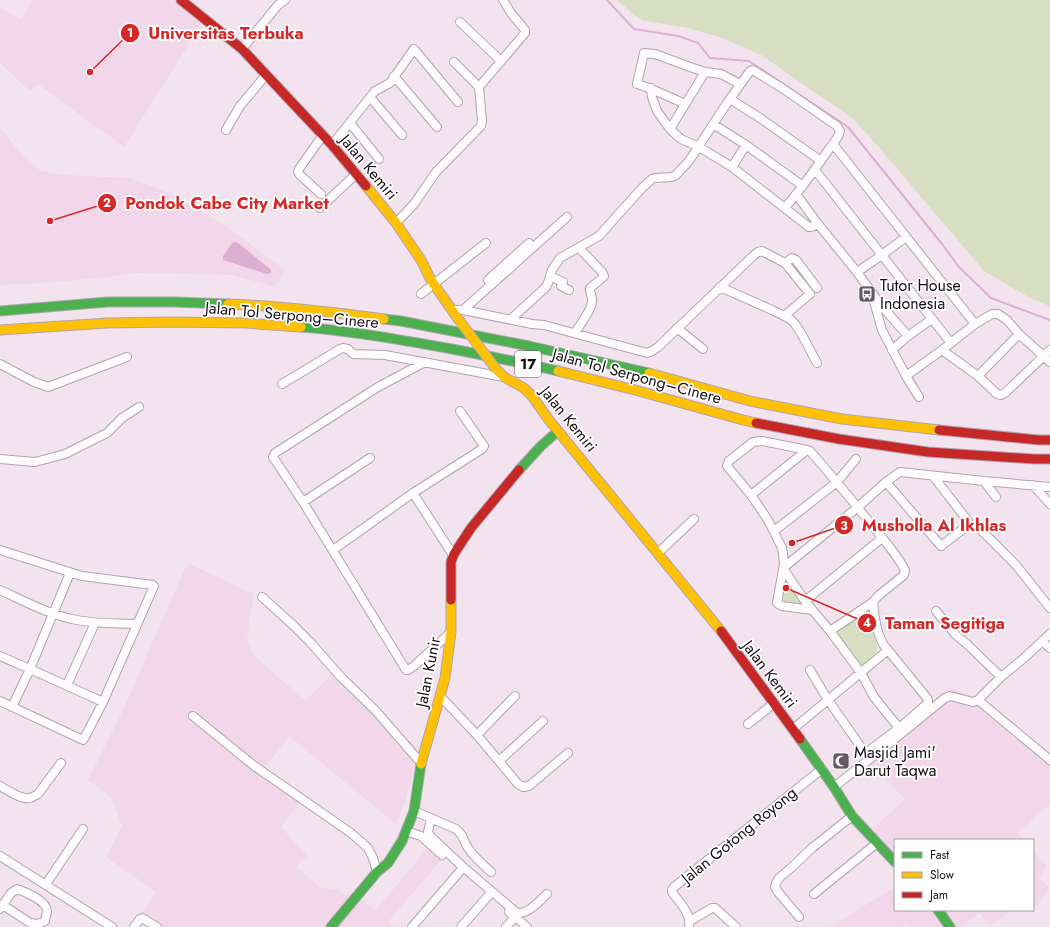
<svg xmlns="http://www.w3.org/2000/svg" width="1050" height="927" viewBox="0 0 1050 927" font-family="Jost,sans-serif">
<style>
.built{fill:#f2d7ea}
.green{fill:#d8dec2}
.water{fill:#ddafd1}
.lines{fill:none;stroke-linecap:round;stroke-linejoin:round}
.stream{stroke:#ddafd1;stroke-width:2}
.street-casing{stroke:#b0a5ad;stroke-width:10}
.fast-casing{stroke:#b0a5ad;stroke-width:11}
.slow-casing{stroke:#b0a5ad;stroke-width:11}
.jam-casing{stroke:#b0a5ad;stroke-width:11}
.street{stroke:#fdfbfc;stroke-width:8}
.fast{stroke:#4caf50;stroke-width:9}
.slow{stroke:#ffc107;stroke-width:9}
.jam{stroke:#c62828;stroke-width:9}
.slow-bridge-casing{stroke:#b0a5ad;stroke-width:11;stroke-linecap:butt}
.slow-bridge{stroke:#ffc107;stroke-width:9}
.labels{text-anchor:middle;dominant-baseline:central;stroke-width:3.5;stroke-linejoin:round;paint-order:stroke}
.shield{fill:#fff;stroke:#5d565a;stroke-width:1}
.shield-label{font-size:15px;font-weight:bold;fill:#170e14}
.street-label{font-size:16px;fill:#170e14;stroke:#fff}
.poi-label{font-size:16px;fill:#170e14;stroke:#fff;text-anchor:start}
.leader{fill:none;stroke:#d62828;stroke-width:1.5}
.callout-dot{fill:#d62828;stroke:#fff;stroke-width:1.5}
.mark-label{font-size:12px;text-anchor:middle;font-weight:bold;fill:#fff}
.callout-label{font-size:17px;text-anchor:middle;font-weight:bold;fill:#d62828;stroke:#fff;stroke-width:3.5;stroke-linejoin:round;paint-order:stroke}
</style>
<rect width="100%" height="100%" fill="#f3e3ee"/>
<path class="built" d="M32 0H174L202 23 124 147 38 84 30 91 0 63V8L21 20Z
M0 128 25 158 41 171 66 175 130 178 163 191 185 202 226 226 285 270 284 274 278 284 272 286 232 275 137 273 124 274 107 277 45 283 0 285Z
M187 563 254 594 247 637 252 654 306 701 336 669 417 748 411 780 405 802 396 824 289 736 261 774 300 802 281 827 307 856 296 867 321 888 338 889 351 901 356 895 375 911 427 849 441 860 388 922 394 927H161L141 914 156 892 106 857 122 826 111 797 88 780 124 708Z
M952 688 984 701 1050 757V804L1018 833 1023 840H895V869L865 836 905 799 867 759Z
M1033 851 1047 866 1039 878 1050 888 1033 911Z
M895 887V910H1012L990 926 980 913 962 927H909L906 923 900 927H830Z"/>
<path class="green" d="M617 0H1050V306L1030 298 984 271 870 137 852 118 761 55 720 37 683 27 644 21 634 15Z
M783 577 806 607 778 600Z
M868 610C871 617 871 625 873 632 874 636 876 640 877 645 879 654 867 663 860 666L832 631Z"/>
<path class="water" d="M233 242H235L238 243 269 268 271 270V273L267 274 223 260V256Z"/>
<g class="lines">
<path class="stream" d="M607 0 634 29 678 36 698 43 710 58 749 61 848 127 942 244 959 267 991 298 1050 320"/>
<g class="street-casing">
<path id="street" d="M460 22 501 61
M242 49 278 5 285 0
M454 62 479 87
M394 76 437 127
M651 88 652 97 657 111 670 129 673 132 681 139 699 147 732 167 809 227H811L818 224
M370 97 402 135
M730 99 760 118 821 161
M685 104C669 97 654 89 637 84L644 53 655 54 693 68 705 72 721 74 740 84
M350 123 379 159
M713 124 746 145 803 186
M670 129 705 72
M226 130 240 106 266 75
M833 144 975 324
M332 145 375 91 390 83 414 49 458 102
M732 167 746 145
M815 170 951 343
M321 194 300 175 298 172 299 169 323 135
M796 194 818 224 857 272 880 304 908 336
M320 208 356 174
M396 223 414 204 436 172 481 126 482 120 479 87 525 33V30L511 13 503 0
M785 263 792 258 796 260 817 288
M857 272 882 255 906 237
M550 276 563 282 561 286 569 290
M488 280 529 243
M720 287 772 310 790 319 795 324 801 333 817 363
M421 294 486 243
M873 298 882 330 906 376 919 397
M452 310H463L532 324 544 325 647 353 652 351 658 347 753 256 758 252 762 251 785 263 810 294 784 316
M463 310 567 217
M511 319 546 287 548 283 552 270 560 258 599 236 642 188 652 179 655 178 672 177 676 175 689 161 727 103 750 71 753 70 756 72 782 88 837 126 840 131C838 139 832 145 827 152 814 171 800 190 785 208
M677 328 703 349
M575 333C580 324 592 310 592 301 593 296 589 293 590 288L601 279 604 276 602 272 579 248
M892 350 908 336 932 319
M942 350 978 376 997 394 1001 395 1005 393 1050 350
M425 362 378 387 275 453 273 457 303 502 406 670H408L414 666 451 632
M0 364 34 382 48 387 127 357
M906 376 942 350 975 324 992 314H998L1007 320 1019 334 1050 362
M978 376 1019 334
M282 384 340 349 343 348 348 349 353 354 385 355 504 377
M807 450 762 441 753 442 729 461 727 466 751 495 768 520 782 548 783 554 784 564 777 603 782 606 812 610
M0 459 35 462 65 454 107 433 122 418 139 407
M984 481 996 497
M886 482 941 546 967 526 968 521 933 476
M1033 485 1050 504
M413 493 453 555
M751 495 807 450 810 451C833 477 854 503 876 530 886 543 898 556 905 570L904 575 878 596 873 602C874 617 876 631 883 644L927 698 928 700V703L899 728 870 750C866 752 864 750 861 747L828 700 810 670
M303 502 370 458
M774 531 837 482 856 459
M983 532 1016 565 1050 608
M333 550 413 493 482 449 484 446 460 411
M658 553 694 519
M70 573 30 669 103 702
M0 590C22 600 48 614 72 619 93 624 115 623 137 624
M262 597 293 625 310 642 340 676 376 711 421 763
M805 601 882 538
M936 611 956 635 968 645 1001 677
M830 631 873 602
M1042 641 1050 648
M0 656 30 669 12 707
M67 685 95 623
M440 696 477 735 518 784 523 787 529 786 568 753
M978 700 1050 760
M0 701 83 740 85 737 103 702 154 586 153 585 82 576 0 550
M193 716 253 765 351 833 368 848 373 858 377 872
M748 724 767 709 773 703
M899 728 874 697 861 673 830 631 805 601 783 568 858 507 886 482 900 472 984 481 1050 487
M793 729 888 650
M477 735 515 696
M499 761 543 721
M0 786C7 790 22 800 30 798 33 797 36 795 38 794L61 763
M834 787 876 754 945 698 950 696 973 702 978 700 1001 677 1024 658 1050 634
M414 811 456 829C464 835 463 840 468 848 474 857 483 865 491 872
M431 818 428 832 430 836 462 866 517 913C529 914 539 901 547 894
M406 831 421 836 442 855
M0 856 112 927
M46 884 83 829
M814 894 877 843
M0 909 11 893 17 889C26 892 47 901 47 911 47 914 45 918 45 921L38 924 30 923 3 905
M509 912 527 927
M799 917 778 892 775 887 776 883 780 877 791 868 812 848 852 816
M690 921 712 908H715L736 927
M134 927 140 919 142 918 157 927
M412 927 461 870
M461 927 489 895
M506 927 515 917
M689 927C692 914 679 902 672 892V890L674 887 822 769"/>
</g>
<g class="fast-casing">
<path id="fast" d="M0 311 107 302H175L228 304
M384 319 401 321 529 346 649 373
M301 327C352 331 402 340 452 349 488 356 523 363 558 371
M519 470 541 446 558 431
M800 739 834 787 852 816 895 862
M938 910 950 927
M331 927 377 872 388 863 402 841 414 811 421 764"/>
</g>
<g class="slow-casing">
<path id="slow" d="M366 186 396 223 421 260 431 280 456 316
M228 304C280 306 332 312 384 319
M0 330 108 323 173 322 245 323 301 327
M496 369 504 377 524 388 532 396 549 420 721 631
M558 371 635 390 743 420 756 423
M649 373 750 401 842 419 939 430
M421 764 445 678 451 632V600"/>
</g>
<g class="jam-casing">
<path id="jam" d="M181 0 242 49 332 145 366 186
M756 423 839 439 928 452 1034 459H1050
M939 430 1039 440H1050
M451 600V562L454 554 471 528 519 470
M721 631 800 739"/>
</g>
<use href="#street" class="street"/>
<use href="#fast" class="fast"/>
<use href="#slow" class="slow"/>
<use href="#jam" class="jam"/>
<g class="slow-bridge-casing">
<path id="slow-bridge" d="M456 316 496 369"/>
</g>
<use href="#slow-bridge" class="slow-bridge"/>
</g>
<defs>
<g id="bus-square" transform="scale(0.9)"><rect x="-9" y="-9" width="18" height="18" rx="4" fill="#645960" stroke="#fff"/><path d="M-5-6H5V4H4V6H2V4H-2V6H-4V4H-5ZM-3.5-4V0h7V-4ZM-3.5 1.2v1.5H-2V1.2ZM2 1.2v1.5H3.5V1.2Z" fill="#fff"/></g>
<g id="mosque-square" transform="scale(0.9)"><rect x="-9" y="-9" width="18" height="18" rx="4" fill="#645960" stroke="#fff"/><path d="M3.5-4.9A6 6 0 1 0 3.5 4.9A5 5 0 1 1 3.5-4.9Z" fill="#fff"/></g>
</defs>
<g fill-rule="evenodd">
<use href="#bus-square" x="867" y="294"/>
<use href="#mosque-square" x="841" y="761"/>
</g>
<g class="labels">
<rect class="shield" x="515" y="351" width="26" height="26" rx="3"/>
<g class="shield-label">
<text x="528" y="364">17</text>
</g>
<g class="street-label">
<text transform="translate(369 167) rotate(50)">Jalan Kemiri</text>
<text transform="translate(292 315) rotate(5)">Jalan Tol Serpong–Cinere</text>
<text transform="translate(637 376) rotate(15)">Jalan Tol Serpong–Cinere</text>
<text transform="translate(569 419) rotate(51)">Jalan Kemiri</text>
<text transform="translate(428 672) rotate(-79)">Jalan Kunir</text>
<text transform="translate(770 674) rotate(53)">Jalan Kemiri</text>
<text transform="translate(739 835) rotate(-39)">Jalan Gotong Royong</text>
</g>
<g class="poi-label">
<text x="880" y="285">Tutor House<tspan x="880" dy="18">Indonesia</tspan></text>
<text x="854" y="752">Masjid Jami'<tspan x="854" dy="18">Darut Taqwa</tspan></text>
</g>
</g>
<path class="leader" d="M90 72L130 33M50 221L107 203M792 543L844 525M786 588L867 623"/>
<g class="callout-dot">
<circle cx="90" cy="72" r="4"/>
<circle cx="50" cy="221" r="4"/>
<circle cx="792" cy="543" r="4"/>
<circle cx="786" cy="588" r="4"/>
<circle cx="130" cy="33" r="10"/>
<circle cx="107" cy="203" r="10"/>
<circle cx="844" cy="525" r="10"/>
<circle cx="867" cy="623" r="10"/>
</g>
<g class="mark-label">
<text x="130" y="37">1</text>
<text x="107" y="207">2</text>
<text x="844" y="530">3</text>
<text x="867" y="627">4</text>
</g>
<g class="callout-label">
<text x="226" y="39">Universitas Terbuka</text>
<text x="227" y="209">Pondok Cabe City Market</text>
<text x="934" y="531">Musholla Al Ikhlas</text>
<text x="945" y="629">Taman Segitiga</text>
</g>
<rect x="894" y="839" width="140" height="72" fill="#ffffff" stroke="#a29fa1"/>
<rect x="902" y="852" width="20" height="6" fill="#4caf50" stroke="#a29fa1"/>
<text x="930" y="859" font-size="12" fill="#170e14">Fast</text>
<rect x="902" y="872" width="20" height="6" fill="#ffc107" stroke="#a29fa1"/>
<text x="930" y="879" font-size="12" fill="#170e14">Slow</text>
<rect x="902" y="892" width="20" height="6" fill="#c62828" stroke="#a29fa1"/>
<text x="930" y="899" font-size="12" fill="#170e14">Jam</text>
</svg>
